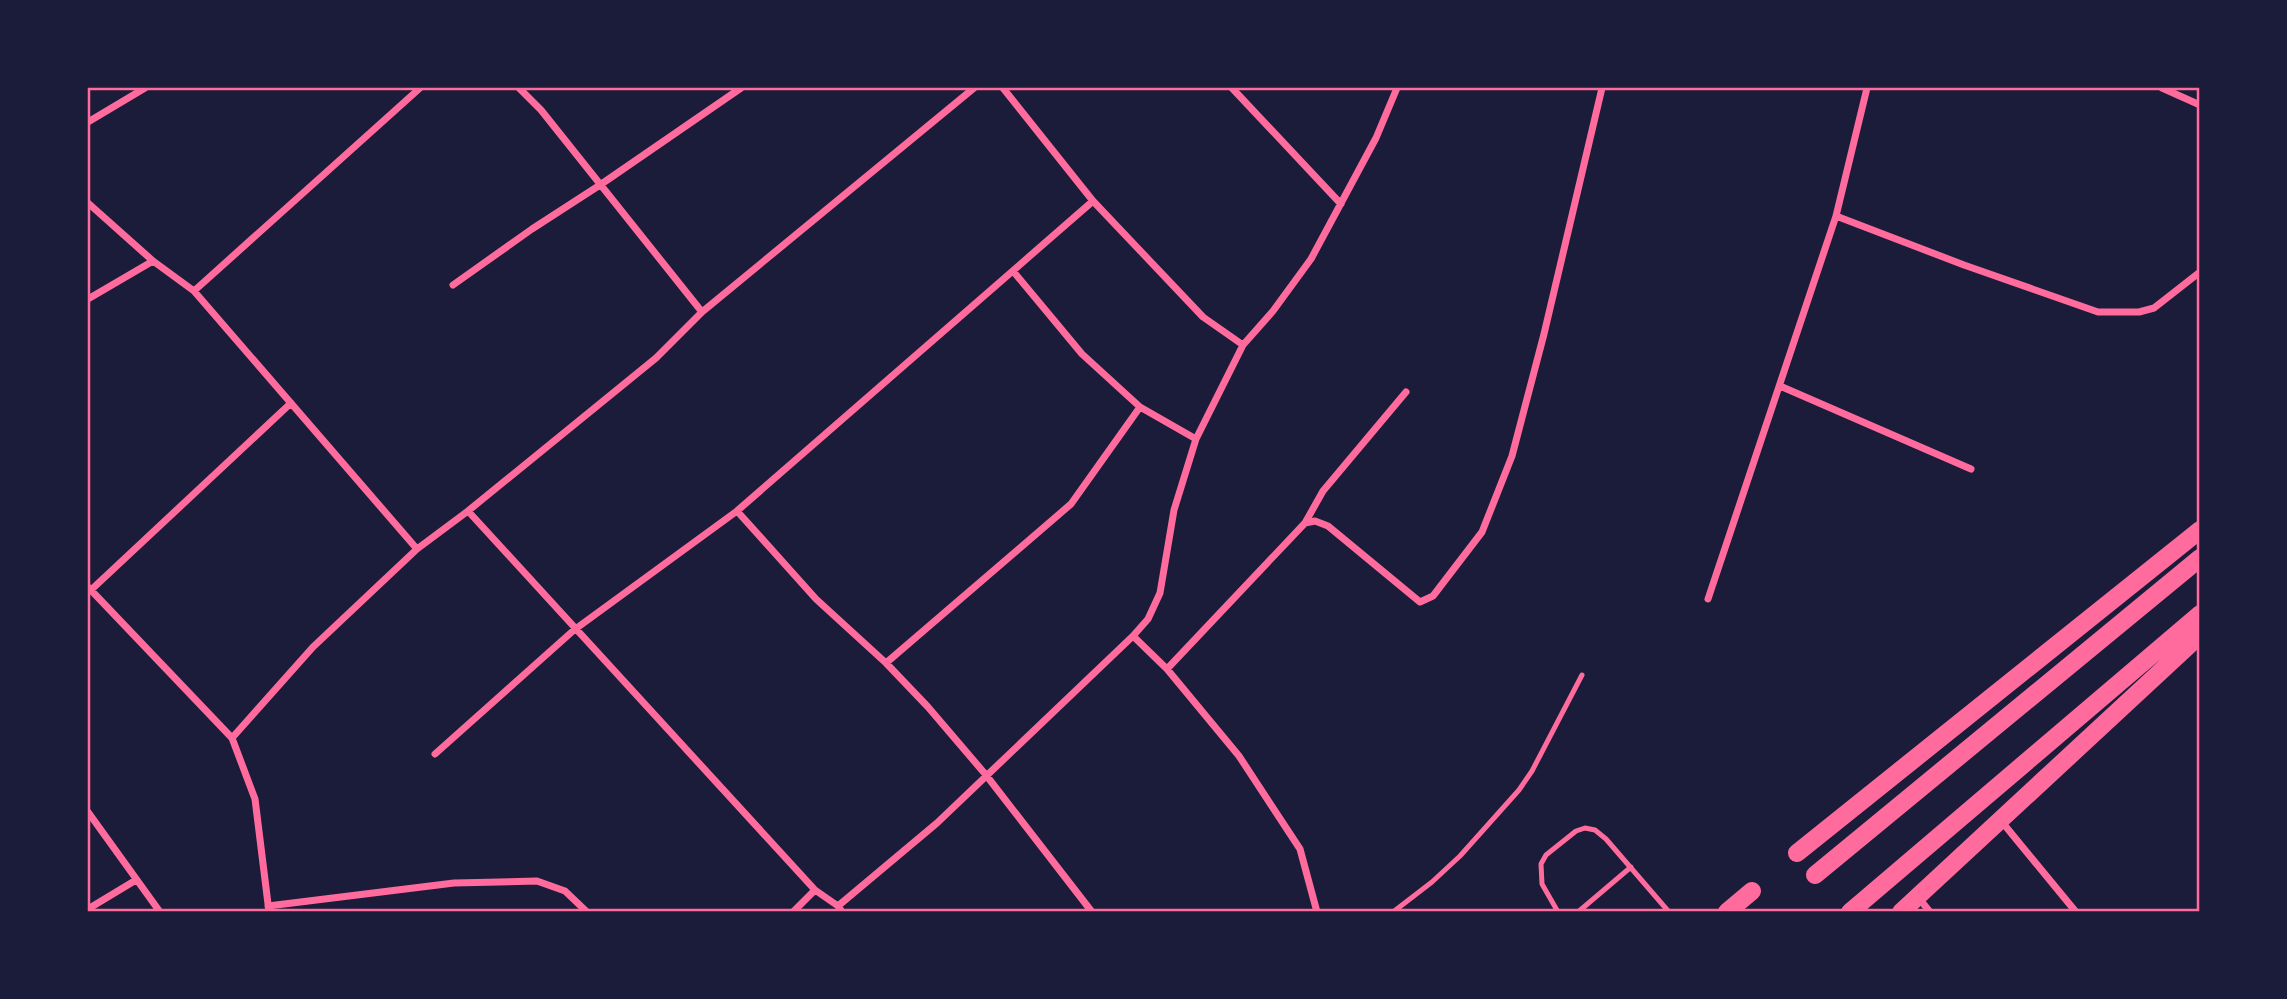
<svg xmlns="http://www.w3.org/2000/svg" width="2287" height="999" viewBox="0 0 2287 999" font-family="Manrope,sans-serif">
<style>
.lines{fill:none;stroke-linecap:round;stroke-linejoin:round}
.service{stroke:#ff6b9d;stroke-width:5}
.minor{stroke:#ff6b9d;stroke-width:7}
.trunk{stroke:#ff6b9d;stroke-width:18}
.neatline{fill:none;stroke:#ff6b9d;stroke-width:2.5}
</style>
<rect width="100%" height="100%" fill="#1b1b3a"/>
<g class="lines">
<path class="service" d="M1393 912 1432 882 1460 856 1519 790 1532 771 1582 675
M1558 912 1542 884 1541 864 1546 855 1576 831 1585 828 1595 830 1606 839 1669 912
M1578 912 1631 867"/>
<path class="minor" d="M519 88 541 110 702 312 974 88
M1003 88 1093 201 1203 317 1243 345
M1232 88 1341 204
M2162 88 2200 105
M88 122 145 88
M88 203 153 261 194 291 417 549
M1836 216 1964 265 2098 312H2139L2154 308 2200 272
M1013 271 1082 354 1140 407 1196 439
M453 285 532 229 600 185 741 88
M194 291 420 88
M88 299 153 261
M1780 386 1971 469
M468 511 815 890 838 906 842 912
M737 511 816 599 886 663 928 707 986 775 1092 912
M1305 523 1323 491 1406 392
M88 587 232 738 255 799 269 912
M91 590 291 403
M1708 599 1836 216 1867 88
M1133 636 1167 669 1239 756 1300 849 1317 912
M886 663 1071 504 1140 407
M1167 669 1305 523 1315 521 1328 526 1420 602 1433 596 1482 532 1512 456 1544 334 1602 88
M232 738 313 647 417 549 468 511 656 358 702 312
M435 754 574 630 737 511 1093 201
M88 812 160 912
M2002 822 2076 912
M1917 896 1930 912
M268 906 454 883 537 881 565 891 587 912
M838 906 937 823 1133 636 1148 619 1160 593 1174 510 1196 439 1243 345 1273 311 1311 259 1376 138 1397 88
M88 909 136 880
M793 912 815 890"/>
<path class="trunk" d="M1797 853 2200 530
M1815 875 2200 558
M1727 912 1752 891
M1850 912 2200 614
M1901 912 2200 635"/>
</g>
<rect width="2287" height="999" fill="none" stroke="#1b1b3a" stroke-width="178"/>
<rect x="89" y="89" width="2109" height="821" class="neatline"/>
</svg>
